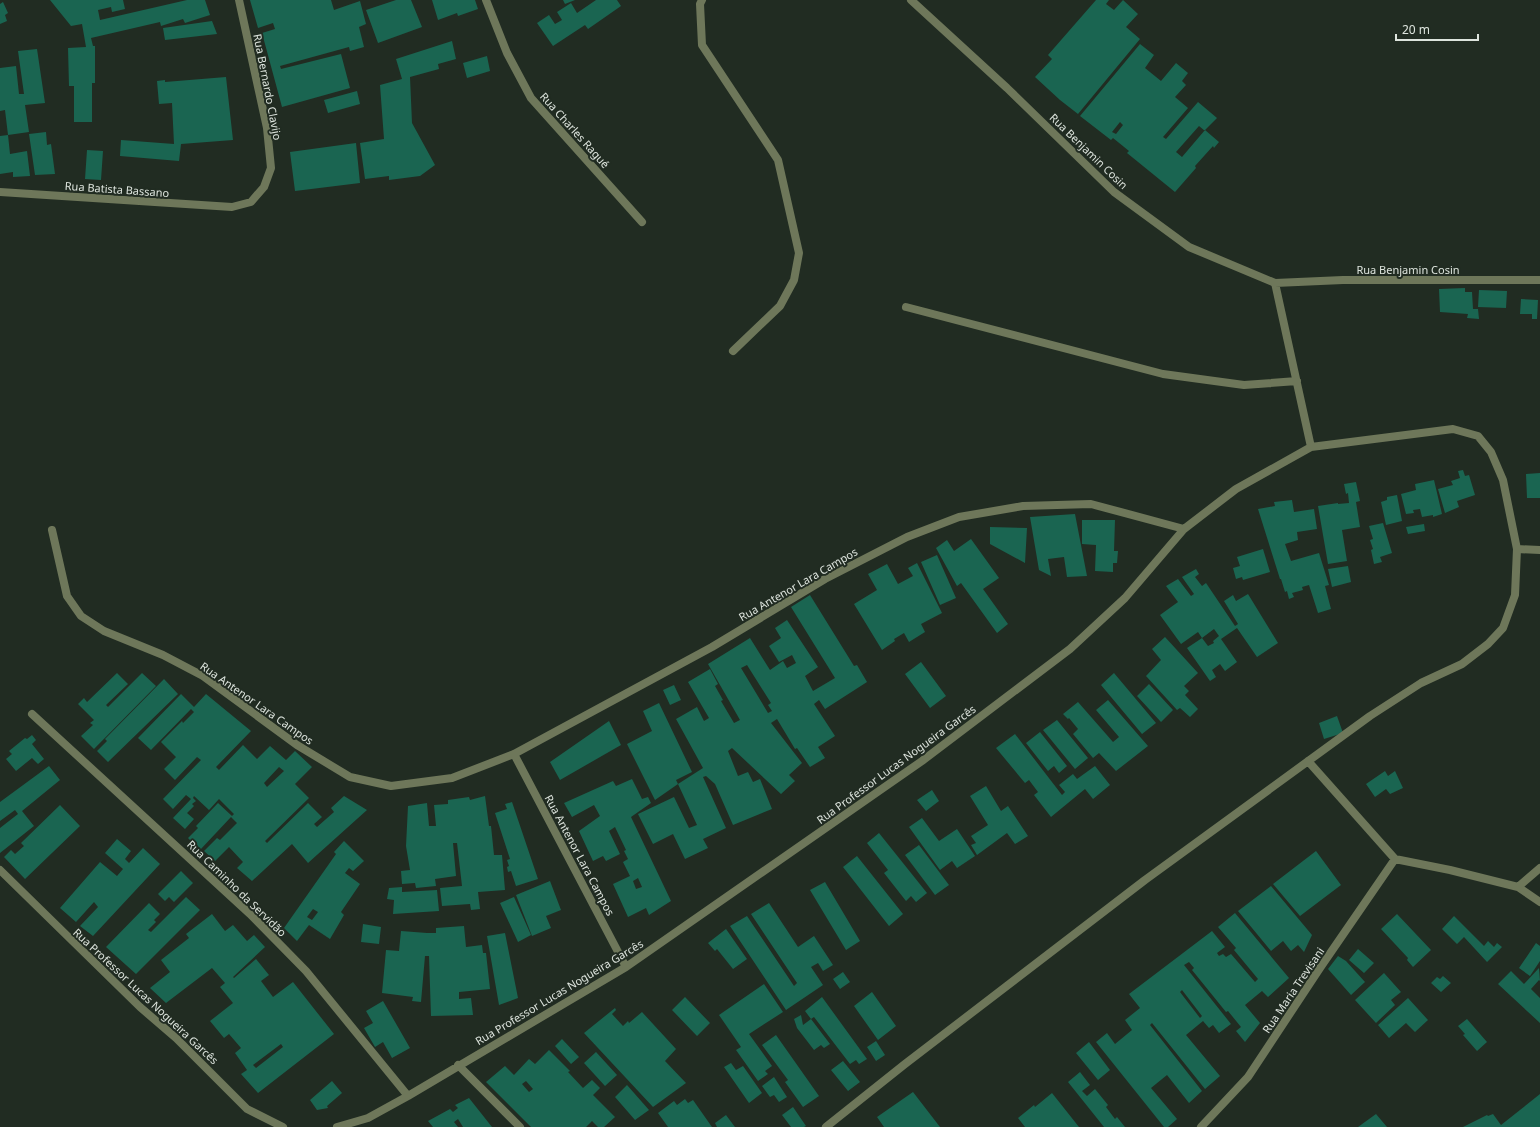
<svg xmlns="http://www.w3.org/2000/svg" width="1540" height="1127" viewBox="0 0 1540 1127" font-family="'Noto Sans',sans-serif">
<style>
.building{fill:#1a6551;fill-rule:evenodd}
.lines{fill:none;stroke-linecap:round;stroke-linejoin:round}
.street{stroke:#6e775a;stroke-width:8}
.labels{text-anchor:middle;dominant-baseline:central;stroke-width:4;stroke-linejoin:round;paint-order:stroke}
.street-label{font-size:11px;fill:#dde4dd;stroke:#212c22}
</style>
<rect width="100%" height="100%" fill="#212c22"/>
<path class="building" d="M50 0H123L125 9 112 12 111 7 98 10 100 20 187 0H205L210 15 185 23 183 19 161 26 160 22 91 38 93 46H95V83H92V122H74V86H69L68 48 86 47 82 24 71 26Z
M250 0H331L334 10 360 1 366 24 359 27 364 47 350 51 349 47 280 66 281 69 341 54 350 88 282 107 262 33 275 29 273 23 258 28Z
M396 0H411L422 27 378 43 366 10Z
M432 0H475L478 9 458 16 457 13 438 20Z
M563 0H575L565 4Z
M596 0H617L621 6 588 29 585 25 553 46 537 23 549 15 555 24 562 20 557 12 571 3 577 13Z
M1096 0H1109L1106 4 1114 10 1123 0 1138 14 1126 27 1140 39 1078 114 1060 100 1035 77 1052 59 1048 55Z
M3 2 8 13 5 15 7 21 0 24V4Z
M212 21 217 34 165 40 163 28Z
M452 41 456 59 438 64 439 69 410 77 412 123 435 165 420 176 389 180V176L365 179 360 143 384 139 380 85 402 79 396 59Z
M1140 44 1154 55 1145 68 1161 81 1176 63 1188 73 1182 81 1186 85 1175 97 1188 108 1163 137 1166 139 1198 102 1217 118 1205 130 1219 142 1214 148 1213 146 1195 166 1196 168 1175 192 1127 153 1129 151 1113 138 1111 140 1080 116ZM1120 122 1123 125 1116 134 1112 132ZM1199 126 1205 131V130L1182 157 1176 152Z
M37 49 45 103 25 105 29 132 8 135 5 110 0 111V68L16 66 19 94H24L18 51Z
M487 56 490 71 467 78 463 63Z
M226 77 233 140 181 144 179 161 120 156 121 140 174 144 172 103 159 104 157 81 165 80V82Z
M357 91 360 104 328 113 324 100Z
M46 132 47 145 51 144 55 174 35 175 29 134Z
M8 135 10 154 27 151 30 176 13 177V172L0 174V136Z
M356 143 360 183 295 191 290 152Z
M87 150 103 151 101 180 85 179Z
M1465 288V292H1472L1473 309H1478L1479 319 1467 318 1468 314 1440 312 1439 289Z
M1479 290 1507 291 1506 308 1478 307Z
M1521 299 1538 300 1537 319H1532V314H1520Z
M1463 470 1465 476 1469 475 1475 495 1457 501 1459 507 1445 513 1438 489 1453 485 1451 481 1460 478 1458 471Z
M1540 473V498H1527L1526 474Z
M1434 480 1442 514 1433 517V515L1422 517 1420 509 1413 510 1414 513 1406 514 1401 494 1416 490 1415 484Z
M1356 482 1360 501 1356 502 1360 527 1342 530 1347 561 1328 564 1318 506 1338 503V504L1349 503 1348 493 1346 494 1344 484Z
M1397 495 1402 521 1386 525 1381 502 1387 500V497Z
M1292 500 1294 512 1314 509 1317 529 1297 532 1298 540 1285 544 1291 561 1319 553 1329 585 1325 586 1331 609 1318 613 1309 585 1302 587 1303 590 1292 593 1294 597 1289 599 1287 591 1285 592 1281 579H1280L1258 509 1275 506 1274 502Z
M1075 514 1087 576 1067 577 1064 557 1048 559 1051 576 1039 570 1030 517Z
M1082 520H1115L1114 551H1118L1117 563H1113V572L1095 571 1096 545 1082 544Z
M1383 523 1392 553 1380 557 1382 562 1374 564 1371 550 1373 549 1370 540 1373 539 1369 526Z
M1424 524 1425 531 1408 534 1406 527Z
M990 527 1027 528 1025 563 990 544Z
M971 539 999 578 983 589 1008 624 997 633 961 583 957 586 936 548 947 540 954 551Z
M1263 549 1270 572 1243 580 1242 577 1236 579 1233 568 1240 566 1237 557Z
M937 555 956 598 940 605 921 562Z
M917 563 942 613 921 624 925 632 909 642 904 633 894 639 895 641 882 650 854 604 877 590 868 574 887 564 898 584 913 576 908 568Z
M1348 566 1351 582 1332 587 1328 569Z
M1196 569 1199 574 1195 577 1202 586 1206 583 1235 626 1238 624 1224 601 1233 595 1236 601 1248 594 1278 643 1257 657 1237 628 1221 639 1237 662 1225 671 1220 664 1212 670 1216 677 1210 681 1187 648 1202 638 1198 632 1181 644 1160 615 1178 602 1166 586 1178 579 1191 596 1194 594 1182 577ZM1214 629 1219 636 1213 641 1214 643 1208 646 1202 638Z
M810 595 854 666 857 665 867 682 825 709 819 700 814 704 835 736 818 747 825 758 810 767 797 748 795 749 777 719 771 723 802 763 789 775 795 781 781 794 732 748 728 751 738 776 748 772 753 782 760 779 772 809 733 825 715 784 706 776 703 777 726 828 703 839 708 848 685 859 673 834 653 844 638 814 674 797 689 828 697 825 678 784 655 800 627 744 652 731 643 711 659 703 692 772 676 780 678 784 703 768 676 719 697 707 704 721 709 718 688 682 710 669 718 684 715 686 723 700 721 701 734 723 740 720 708 664 750 638 770 670 783 661 787 668 796 663 792 655 779 662 769 646 781 638 775 628 787 620 818 667 805 676 813 691 835 678 791 607ZM747 665 771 703 768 705 772 711 768 713 741 668Z
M1165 637 1198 673 1184 686 1189 691 1185 695 1198 709 1190 717 1180 708 1177 710 1146 676 1161 660 1152 649Z
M921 662 946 696 930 708 905 674Z
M117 673 128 684 106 705 108 707 142 673 156 686 94 749 81 736 93 725 90 723 94 720 78 704 84 698 87 702Z
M1114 673 1156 723 1142 734 1101 685Z
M164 679 178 694 108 762 97 751 107 741 105 739Z
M1149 684 1173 710 1161 722 1137 696Z
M674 685 681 700 670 705 663 690Z
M181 694 194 707 206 694 251 731 216 767 219 770 243 745 257 759 270 746 286 760 295 751 312 767 295 784 309 798 265 841 267 843 308 803 322 817 314 824 317 827 334 812 331 808 344 796 367 810 308 863 292 844 252 881 237 868 243 862 229 847 215 861 204 851 217 838 220 840 237 823 231 817 200 850 188 838 198 828 196 826 218 803 232 816 234 814 219 799 209 810 194 796 193 798 196 801 192 804 194 806 187 813 194 819 185 829 173 818 191 799 186 795 173 809 163 799 201 760 197 757 175 780 164 769 176 757 161 742 182 721 183 723 194 712 191 709 151 750 138 738ZM279 767 284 771 267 787 264 783Z
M1108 700 1148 746 1116 771 1099 753 1093 758 1073 734 1078 729 1069 718 1068 719 1063 714 1078 702 1113 742 1119 737 1096 710Z
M1337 716 1343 733 1324 739 1319 723Z
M1057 720 1088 758 1075 769 1043 730Z
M609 721 621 745 560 780 550 762Z
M1040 732 1067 766 1059 773 1054 766 1048 771 1026 743Z
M1015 734 1062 795 1065 792 1059 785 1073 774 1077 779 1095 766 1110 785 1093 799 1085 789 1051 817 1034 795 1038 792 1029 780 1025 783 996 748Z
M32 735 36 740 32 744 44 759 38 764 32 758 16 771 6 759 12 754 9 751 25 738 27 739Z
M49 766 60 780 22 811 34 826 0 853V828L18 814 15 810 0 821V802Z
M1385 771 1388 776 1395 771 1403 788 1390 794 1386 789 1375 797 1366 784Z
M632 779 642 799 648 797 651 803 631 817 671 901 649 915 646 908 628 917 613 884 630 876 623 862 628 859 624 851 626 850 615 827 609 831 620 854 606 861 603 856 593 861 579 831 600 816 594 805 572 817 564 803 613 781 616 786ZM638 878 642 887 636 889 633 881Z
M986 786 1001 811 1008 806 1028 836 1015 844 1007 833 977 855 971 845 976 843 971 836 988 825 970 796Z
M932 790 939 801 926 811 917 800Z
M485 796 489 826H491L494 855H502L505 890 478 892 480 909 471 910 470 904 442 906 440 888 462 886 457 843H453L456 876 435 879 436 886 416 888 415 883 402 884 401 871 410 870 406 846 408 806 427 803 429 826H436L434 805 448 804V800L469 797 470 800Z
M512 802 538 879 516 886 511 871 508 872 507 867 509 866 507 860 510 859 495 813 507 809 505 804Z
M60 805 80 826 25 879 4 857 11 850 15 854 24 846 21 843Z
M922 818 939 841 957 829 975 856 957 868 952 861 940 870 909 827Z
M879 833 927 893 916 902 911 896 906 901 884 873 888 870 867 843Z
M117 839 131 851 125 859 129 863 143 848 160 864 93 936 80 926 98 907 94 902 76 922 60 908 100 862 117 876 123 869 105 853Z
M344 841 364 861 353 871 349 868 345 873 360 884 341 912 344 915 330 939 309 925 297 941 284 928 336 854 334 852ZM313 909 318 912 312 920 307 917Z
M919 845 949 885 935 895 905 855Z
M1316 851 1341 885 1300 916 1273 884Z
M857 856 903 914 889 926 843 867Z
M181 871 193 883 174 902 169 897 165 901 158 894Z
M550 881 561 910 546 916 551 928 532 936 516 895Z
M825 882 860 941 846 950 810 890Z
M1271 886 1312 935 1304 952 1298 945 1291 951 1283 941 1271 951 1238 911Z
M402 887V892L437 890 439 911 393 914 394 900 387 899 389 888Z
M186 897 200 910 136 974 106 947 149 903 160 914 154 920 156 922 148 930 151 932Z
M514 897 531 935 518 942 500 903Z
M769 903 798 947 814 936 833 965 823 971 818 963 811 967 823 985 786 1010 730 926 747 916 794 986 797 983 751 914Z
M1235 913 1289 978 1268 997 1262 991 1245 1005 1260 1023 1245 1042 1236 1031 1241 1027 1228 1011 1226 1012 1192 970 1194 968 1189 962 1184 965 1231 1024 1219 1033 1213 1025 1209 1028 1203 1021 1186 1035 1220 1076 1205 1089 1152 1023 1150 1025 1202 1091 1189 1103 1167 1075 1151 1088 1177 1119 1168 1127H1164L1096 1042 1107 1033 1115 1044 1132 1030 1125 1020 1140 1008 1129 994 1212 931 1225 947 1217 953 1219 956 1223 954 1226 957 1231 954 1255 982 1258 979 1234 950 1236 948 1218 927ZM1182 990 1202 1016 1200 1018 1180 992Z
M212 914 225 931 233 925 247 941 254 935 265 947 233 977 234 978 256 959 269 975 261 981 273 997 293 982 334 1034 258 1093 241 1074 247 1070 235 1053 241 1048 229 1034 224 1038 210 1021 233 1003 220 987 225 983 212 968 166 1003 150 988 170 972 161 960 189 938 186 934ZM281 1044 283 1047 256 1068 253 1065Z
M1397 914 1431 950 1413 967 1407 960 1408 958 1381 929Z
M1454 916 1484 946 1488 941 1494 947 1497 943 1502 947 1487 962 1464 937 1457 944 1442 929Z
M363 924 381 927 379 944 361 942Z
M464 926 466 947 482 945 483 953H486L490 989 459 992V999L471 998 473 1015 431 1016 429 956H425L421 1002 412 1001 413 997 382 993 386 950 399 951 401 931 427 933H436V928Z
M726 929 747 959 733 969 717 949 715 951 708 943Z
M505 933 518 998 499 1005 487 936Z
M1536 943 1540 946V961L1530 976 1519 968Z
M1358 949 1374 963 1364 973 1349 960Z
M1338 956 1346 961 1365 982 1351 995 1328 969Z
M1539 968 1540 981 1539 980 1531 989 1540 998V1023L1498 984 1511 971 1524 984Z
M843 972 850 982 840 989 833 979Z
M1384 973 1401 992 1391 1000 1395 1005 1376 1023 1355 1000Z
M1443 976 1451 983 1441 992 1431 983 1437 977 1440 979Z
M764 984 783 1012 749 1034 772 1066 765 1071 768 1074 758 1081 736 1050 741 1047 719 1015Z
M872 992 896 1026 878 1040 854 1006Z
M685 997 710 1023 697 1036 672 1010Z
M822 997 867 1059 859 1064 856 1060 850 1064 814 1017 811 1019 830 1044 824 1048 821 1045 814 1050 797 1028 794 1019 801 1015 803 1025 811 1019 805 1011Z
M1408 998 1428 1020 1415 1032 1406 1023 1389 1038 1378 1025Z
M383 1001 410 1048 392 1058 383 1042 375 1047 364 1028 373 1023 366 1011Z
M615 1008 616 1010 612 1014 623 1026 628 1021 629 1023 642 1012 676 1049 665 1061 686 1083 653 1107 584 1033Z
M1467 1019 1487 1042 1477 1051 1463 1035 1465 1034 1458 1026Z
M776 1035 819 1096 803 1107 785 1082 788 1080 762 1045Z
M562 1039 579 1057 571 1064 555 1046Z
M876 1041 885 1055 876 1061 867 1047Z
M1089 1042 1110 1070 1098 1080 1076 1053Z
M549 1050 570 1071 568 1072 583 1088 592 1080 600 1088 593 1095 615 1117 604 1127H598L592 1121 586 1127H531L486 1082 505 1066 514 1075 529 1059 535 1064ZM526 1081 533 1089 529 1092 522 1084Z
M596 1052 617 1075 605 1086 584 1063Z
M843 1061 860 1082 848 1091 831 1070Z
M731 1063 736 1070 743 1066 762 1093 749 1103 724 1067Z
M1080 1072 1090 1085 1082 1091 1087 1096 1095 1089 1108 1105 1106 1107 1115 1119 1117 1117 1125 1127H1104L1068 1082Z
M774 1077 787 1097 779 1102 774 1095 770 1097 762 1086Z
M332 1081 342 1093 327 1106 328 1108 317 1110 310 1100Z
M627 1085 649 1110 635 1120 615 1097Z
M913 1092 940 1127H884L877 1117Z
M1052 1093 1079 1127H1025L1018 1118 1034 1105 1035 1107Z
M1540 1094V1127H1463L1487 1115 1488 1116 1493 1114 1501 1125Z
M469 1098 492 1127H463L458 1119 454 1122 458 1127H433L428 1121 450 1109 453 1112 458 1108 455 1105Z
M685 1099 688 1103 693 1100 712 1127H668L658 1113 674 1101 677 1105Z
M793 1107 806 1126 804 1127H791L782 1115Z
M1376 1114 1387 1127H1358Z
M726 1115 735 1127H717L715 1123Z"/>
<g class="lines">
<path class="street" d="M486 0 507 53 531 98 642 222
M702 0 700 4 702 45 778 160 799 253 794 280 780 306 733 351
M911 0 1007 88 1114 192 1189 247 1275 283 1311 447
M0 192 232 207 251 202 264 187 271 168 267 128 239 0
M1275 283 1343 280H1540
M906 307 1163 374 1244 385 1297 381
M52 530 67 596 81 616 104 631 163 655 203 676 297 745 350 777 391 786 452 778 514 754 712 647 825 579 907 537 959 517 1023 506 1091 504 1184 529
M1517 549 1540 550
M32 714 250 914 306 971 408 1096
M514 754 626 967
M1308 761 1395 859 1450 870 1518 887 1540 902
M0 870 140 1007 176 1038 247 1109 283 1127
M1518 887 1540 868
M458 1065 520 1127
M337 1127 368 1118 408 1096 626 967 922 761 1070 649 1125 598 1184 529 1236 489 1311 447 1453 429 1478 436 1491 452 1503 480 1517 549 1515 595 1503 628 1488 644 1462 664 1421 683 1370 716 1145 880 905 1064 826 1127
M1201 1127 1248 1077 1320 968 1395 859"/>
</g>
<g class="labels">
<g class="street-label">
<text transform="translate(268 87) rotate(79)">Rua Bernardo Clavijo</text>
<text transform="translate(575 130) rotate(48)">Rua Charles Ragué</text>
<text transform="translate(1089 151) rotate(44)">Rua Benjamin Cosin</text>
<text transform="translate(117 189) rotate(4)">Rua Batista Bassano</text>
<text x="1408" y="269">Rua Benjamin Cosin</text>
<text transform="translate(798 584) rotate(-30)">Rua Antenor Lara Campos</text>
<text transform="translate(257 703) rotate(35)">Rua Antenor Lara Campos</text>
<text transform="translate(896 764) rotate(-36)">Rua Professor Lucas Nogueira Garcês</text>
<text transform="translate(580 855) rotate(62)">Rua Antenor Lara Campos</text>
<text transform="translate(237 888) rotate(44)">Rua Caminho da Servidão</text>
<text transform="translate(1293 990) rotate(-56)">Rua Maria Trevisani</text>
<text transform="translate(559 992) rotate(-31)">Rua Professor Lucas Nogueira Garcês</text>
<text transform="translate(146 996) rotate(43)">Rua Professor Lucas Nogueira Garcês</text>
</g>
</g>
<path d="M1396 34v6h82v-6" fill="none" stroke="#dde4dd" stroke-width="2"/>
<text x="1402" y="34" font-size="12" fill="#dde4dd" stroke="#212c22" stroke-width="3" paint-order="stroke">20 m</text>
</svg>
